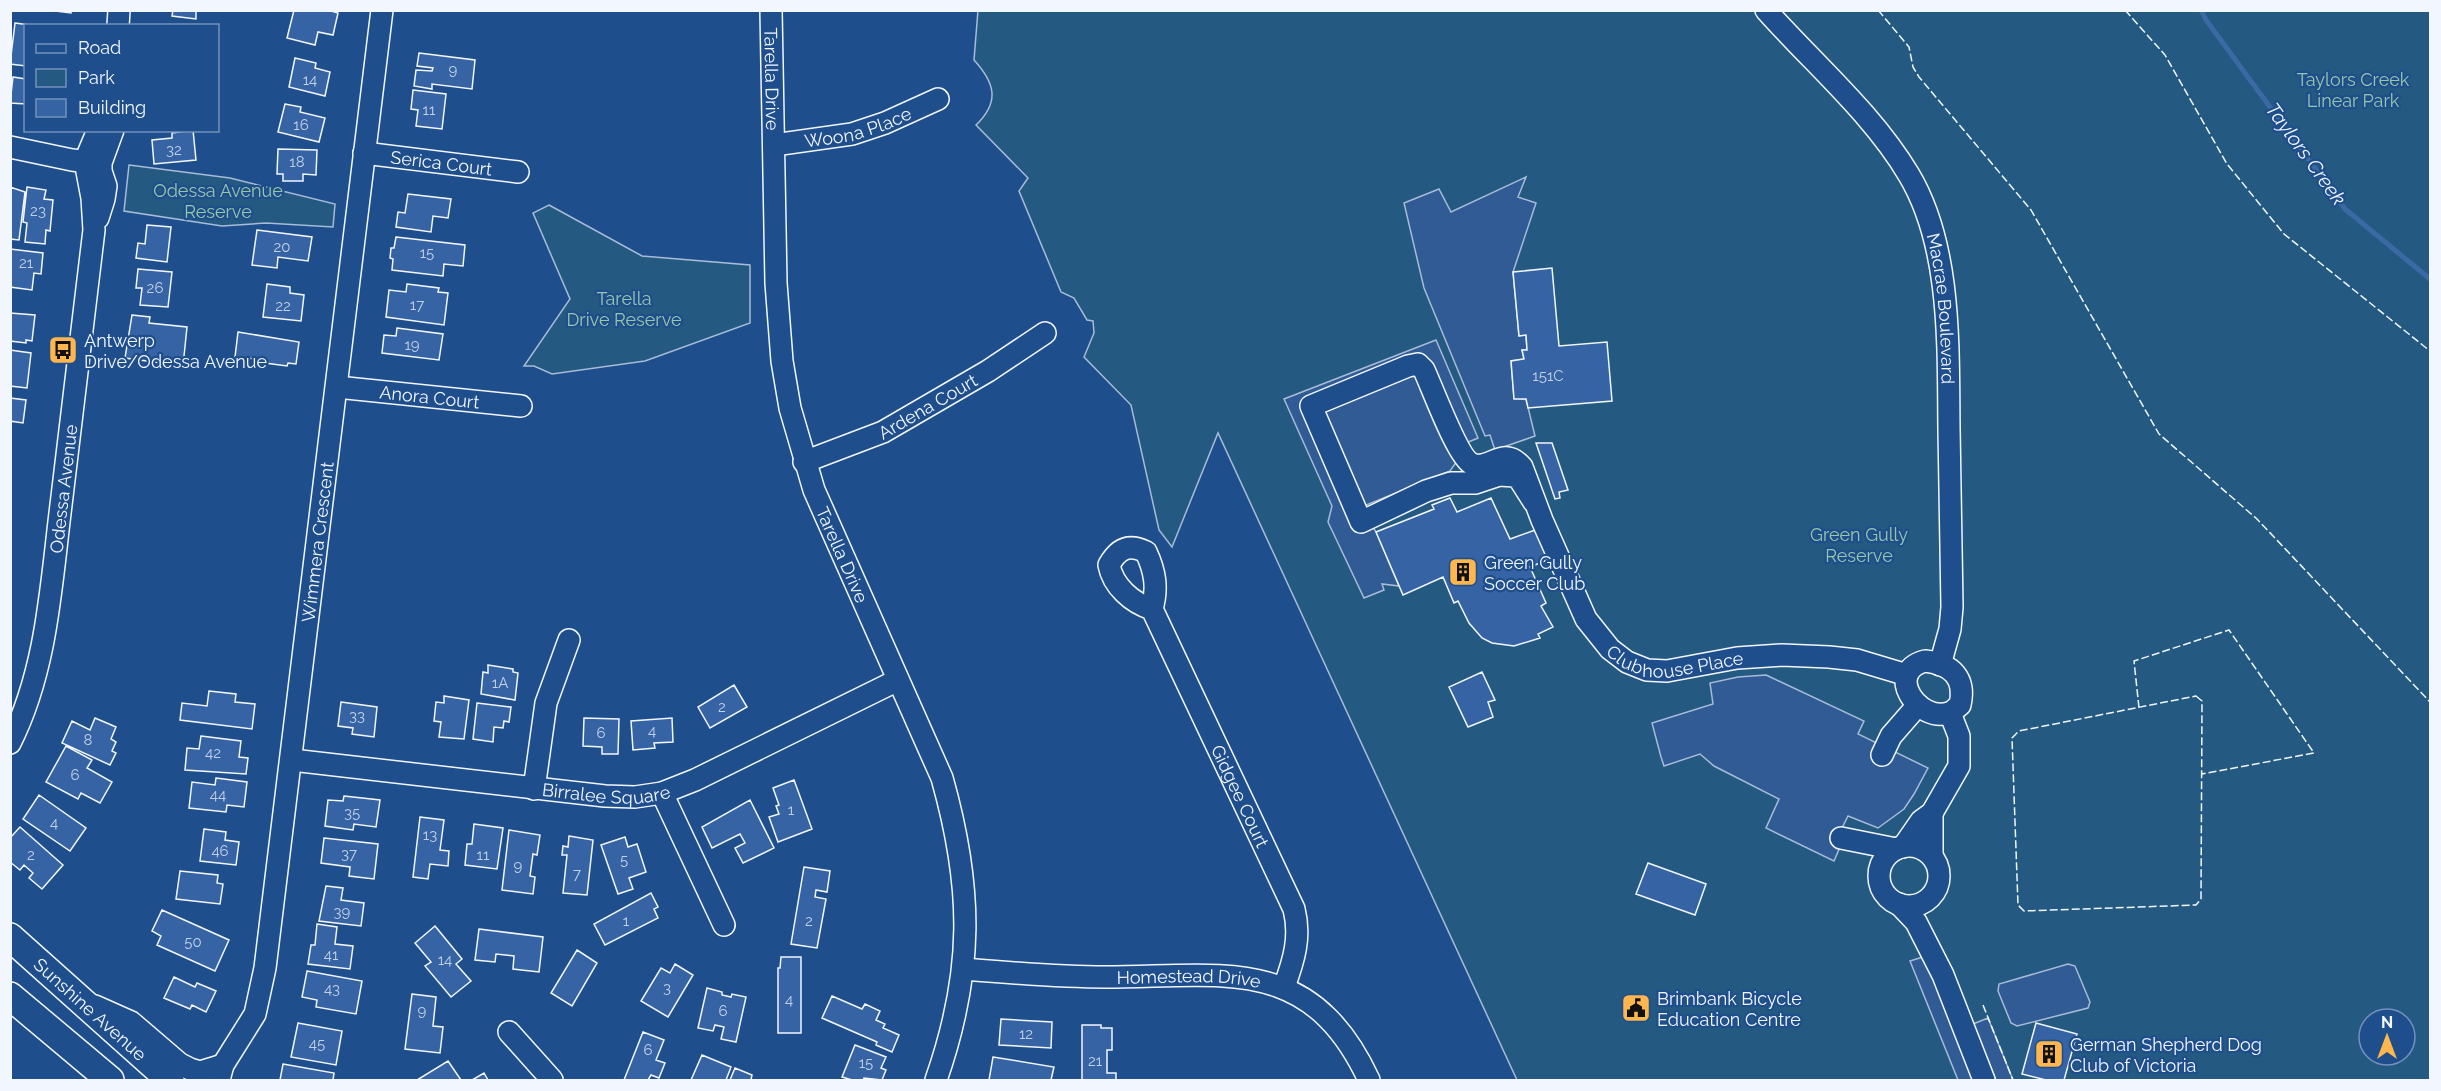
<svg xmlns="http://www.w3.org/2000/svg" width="2441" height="1091" viewBox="0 0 2441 1091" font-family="Raleway,sans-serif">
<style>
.green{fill:#245a82;stroke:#a8bbd7;stroke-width:1.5;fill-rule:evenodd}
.parking{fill:#305b95;stroke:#a8bbd7;stroke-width:1.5}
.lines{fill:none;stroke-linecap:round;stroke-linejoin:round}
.stream{stroke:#3b69a3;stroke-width:5}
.building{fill:#3563a3;stroke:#f2f6ff;stroke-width:1.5}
.minor-casing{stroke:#f2f6ff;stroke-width:24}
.major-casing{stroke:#f2f6ff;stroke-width:30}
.minor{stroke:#1f4e8c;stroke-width:21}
.major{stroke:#1f4e8c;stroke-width:27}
.fence{stroke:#f2f6ff;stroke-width:1.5;stroke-dasharray:8 3;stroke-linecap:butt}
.labels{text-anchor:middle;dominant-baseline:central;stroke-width:4.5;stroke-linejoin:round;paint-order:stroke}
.number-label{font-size:15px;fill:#c3d1e8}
.street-label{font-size:18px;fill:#f2f6ff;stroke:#1f4e8c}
.park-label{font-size:18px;fill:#97c8a6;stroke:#1f4e8c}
.poi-label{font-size:18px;fill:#f2f6ff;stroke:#1f4e8c;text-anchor:start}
.water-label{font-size:20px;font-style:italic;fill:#f2f6ff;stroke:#1f4e8c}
</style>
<rect width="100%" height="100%" fill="#1f4e8c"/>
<path class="green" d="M978 10 2430 11V1080H1517L1218 433 1172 547 1159 530 1131 405 1084 357 1094 333 1093 321 1087 320 1074 298 1061 292 1019 191 1028 178 976 125C1001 101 994 82 974 60ZM2369 1019H2405V1055H2369Z
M129 165 230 178 335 204 333 227 266 223 222 226 124 211Z
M549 205 642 256 750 265V323L645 361 552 374 534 366H524L570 299 533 213Z"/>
<path class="parking" d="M1526 177 1518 197 1536 203 1513 272 1519 336 1526 335 1527 350H1522L1524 359 1511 361 1514 398 1526 399 1535 436 1495 450 1490 435 1485 436 1424 288 1404 203 1439 189 1451 212Z
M1436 340 1478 438 1466 443 1467 447 1450 471 1361 507 1376 532 1399 586 1382 584 1384 590 1364 598 1328 522 1332 506 1284 399Z
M1766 675 1864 721 1858 734 1928 768 1914 794 1904 809 1878 828 1848 816 1842 828 1840 847 1834 861 1766 828 1779 799 1714 766 1700 754 1664 766 1661 757 1652 723 1713 704 1710 683 1738 677Z
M1926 956 1976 1080H1958L1910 961Z
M2068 964 2075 966 2090 1002 2088 1008 2017 1026 2011 1023 1998 991 1999 984Z
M1988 1018 2013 1080H1996L1973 1024Z"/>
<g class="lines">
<path class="stream" d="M2201 10 2206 20 2345 209 2430 279"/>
</g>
<path class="building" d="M47 10H71V13Z
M173 10H196V19L172 16Z
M294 10H328L338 13 333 35 318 32 315 45 287 38Z
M15 23 30 25 26 26V66L10 64Z
M419 53 475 60 472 89 432 84V89L414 86 416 70 432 71 433 68 417 66Z
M295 58 316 63 315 68 330 72 325 96 289 87Z
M13 77 26 79V104L10 103Z
M413 90 446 94 442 129 416 126 418 110 411 109Z
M285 104 301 107 300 112 325 118 319 142 278 132Z
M193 130 196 160 154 164 152 140 172 138V133Z
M278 149 317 150 316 175 303 174V181H283V174H277Z
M10 187 25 192 19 240 10 239Z
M27 187 46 190 44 199 53 200 50 231 46 230 45 244 25 242 27 223 23 222Z
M408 194 451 199 448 218 433 216 431 232 396 227 398 212 405 213Z
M147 225 171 227 167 262 136 258 138 243 145 244Z
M257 230 312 237 308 261 278 257 277 268 252 265Z
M396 237 465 245 463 266 444 264 443 276 392 270 393 259 390 258 391 248H394Z
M10 249 43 253 41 274 34 273 32 290 10 287Z
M1552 268 1559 346 1607 342 1612 401 1528 408 1526 399H1514L1511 361 1524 359 1522 350H1527L1526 335 1519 336 1513 272Z
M138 269 172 272 168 307 140 305 142 288H136Z
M267 284 290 287V293L304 295 301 321 263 317Z
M407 284 439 288 438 292 448 293 444 325 386 317 389 290 406 292Z
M10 313 35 315 32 341 26 340V343L10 341Z
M132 315 150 317 149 323 187 327 183 366 125 358Z
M397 328 443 334 439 360 382 353 384 335 396 336Z
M238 332 299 342 296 364 288 363 287 366 265 363V360L235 357Z
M10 350 31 353 27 388 10 386Z
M10 398 26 400 23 423 10 421Z
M1536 443H1552L1568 490 1559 492 1560 498 1555 499Z
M1450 498 1457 512 1491 498 1510 539 1538 529 1552 558 1530 567 1546 603 1541 606 1553 627 1538 634 1540 638 1514 646 1492 643 1482 638 1469 623 1458 601 1454 603 1443 577 1403 595 1376 532 1434 509 1432 505Z
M488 665 513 669V672L518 673 515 700 481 694 483 672 488 673Z
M1482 672 1495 700 1488 702 1493 717 1468 727 1449 687Z
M734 685 747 707 710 728 698 707Z
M209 691 236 694 235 702 255 704 252 729 180 720 182 703 207 706Z
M444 696 469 700 464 739 439 737 441 722 434 721 436 702 444 703Z
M341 702 377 707 374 737 352 734 353 728 338 726Z
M477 703 511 707 509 722 504 721 503 728 494 727 493 742 473 739Z
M95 718 116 727 111 739 116 742 112 751 116 753 110 765 62 743 72 721 90 730Z
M584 718 619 719 618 754H602V747L583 746Z
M672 718 673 742 654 743 655 748 633 750 631 721Z
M201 736 241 741 239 757 248 758 246 774 185 770 187 748 199 749Z
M66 746 92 760 87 768 112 782 100 803 81 793 78 799 46 782Z
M216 778 247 782 244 807 227 805 226 812 189 808 192 782 215 785Z
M794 780 812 829 778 842 769 817 779 814 776 806 779 805 773 788Z
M39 795 86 828 70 851 23 819Z
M344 796 380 800 376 827 354 824 353 830 325 826 328 800 343 801Z
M750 800 774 848 743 863 735 848 745 843 740 834 712 848 702 827Z
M420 817 444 820 440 850 449 851 448 866 430 864 428 879 413 877Z
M474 824 503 828 497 869 465 865 467 844H472Z
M20 827 63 865 42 889 29 878 33 873 24 865 20 870 10 862V838Z
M204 829 226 832 225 840 239 842 236 865 200 861Z
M509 830 540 835 537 855 533 854 530 876 535 877 533 894 502 890Z
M569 836 593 840 587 895 563 893 567 855H562L563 846 568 847Z
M625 837 628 847 637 844 646 872 629 878 633 889 618 894 601 845Z
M324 838 378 844 374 879 349 876 350 867 321 863Z
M1648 863 1706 884 1695 915 1636 894Z
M804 867 830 871 827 892 816 890 815 897 826 899 817 948 791 944Z
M180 871 218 875 217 883 223 884 220 904 176 899Z
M326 886 343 888 341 900 364 903 361 926 319 921Z
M651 893 658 907 654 909 658 918 605 945 594 924Z
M162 910 229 940 215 971 157 945 161 936 152 931Z
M317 924 337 927 335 944 353 946 350 969 308 964 311 945H315Z
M435 926 462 959 456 964 471 981 451 997 425 966 431 962 415 943Z
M479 929 543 937 539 972 513 969 514 956 496 954 495 962 475 960Z
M577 950 597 963 572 1006 551 993Z
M781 957H801V1033H778V968H780Z
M675 964 693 975 668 1017 641 1001 661 968 670 973Z
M307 971 362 981 356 1014 316 1007 317 1000 302 997Z
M174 977 195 987 197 983 216 991 206 1012 192 1005 190 1009 164 998Z
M707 988 722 992V995L731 997 732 994 746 997 736 1042 721 1039 724 1027 715 1025 713 1031 698 1028Z
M412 994 436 997 433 1026 443 1027 440 1053 405 1049Z
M832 996 862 1009 865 1004 880 1011 876 1020 885 1024 883 1028 899 1035 892 1052 876 1045 877 1042 822 1018Z
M1001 1019 1052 1022 1051 1048 999 1045Z
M298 1023 342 1031 336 1065 291 1057Z
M2036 1023 2077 1034 2064 1080H2046L2022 1074Z
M1082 1025H1101V1028H1112V1050H1107V1073H1116V1080H1082Z
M643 1032 664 1040 656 1060 665 1063 659 1078 651 1075 648 1080H624Z
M855 1045 886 1057 881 1068 886 1070 882 1080 864 1078 863 1080H852L842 1077Z
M702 1055 731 1067 726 1080H691Z
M993 1057 1054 1067 1051 1080H989Z
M448 1061 461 1080H417Z
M283 1064 334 1073 333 1080H280Z
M735 1068 752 1075 751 1080H730Z
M484 1073 488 1080H472Z"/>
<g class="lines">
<g class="minor-casing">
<g id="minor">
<path id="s1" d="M771 10 776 283 782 361 790 408 814 490 942 778C973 888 974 971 936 1080"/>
<path id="s2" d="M1766 10C1814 64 1872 113 1909 175 1952 247 1948 348 1949 429 1950 488 1951 548 1952 607L1950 629 1940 665"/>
<path d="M118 26 119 10"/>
<path id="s3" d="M774 145 852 134 885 123 938 99"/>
<path d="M10 147 72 160 98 163"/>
<path id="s4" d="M364 153 518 172"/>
<path d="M98 218 104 199 106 186 101 171V163L113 130"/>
<path id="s5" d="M337 387 521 406"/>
<path id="s6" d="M804 462 883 432 988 371 1045 333"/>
<path id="s7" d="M1534 502 1520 480 1515 476 1499 475 1475 483H1451L1426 491 1361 522 1311 406 1408 366 1418 364 1424 370C1432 387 1458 458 1472 464 1489 472 1503 444 1522 467L1542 520 1586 619 1610 649 1627 662 1647 670 1667 671 1737 658 1782 655 1829 657 1857 660 1907 675"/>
<path id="s8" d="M1152 609C1132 603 1113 586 1109 565 1118 549 1128 543 1146 552 1155 571 1158 588 1152 609L1294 909C1301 937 1294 960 1284 987"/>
<path d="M1925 661C1952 664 1966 678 1960 705 1957 707 1953 712 1949 713 1918 723 1884 672 1925 661Z"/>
<path id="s9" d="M10 743C47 670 51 585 61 505 72 413 83 321 94 230L92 198 85 161 98 130"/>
<path d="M1882 755 1891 736 1918 705"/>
<path id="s10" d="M292 760 605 796 635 797 662 793 695 780 898 680"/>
<path d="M534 789 546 703 569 640"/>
<path d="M662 793 724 925"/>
<path d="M1932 813V856"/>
<path d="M1841 838 1896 849"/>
<circle cx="1909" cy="876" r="30"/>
<path d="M1903 847 1921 821 1932 813 1959 766V736L1950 713"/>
<path d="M1899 904 1916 922 1943 975 1984 1080"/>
<path id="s11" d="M964 969C1011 973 1058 977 1105 977 1223 977 1310 953 1369 1080"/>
<path d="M95 1006 131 1022 180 1064 190 1069 200 1072 223 1065"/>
<path d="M509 1032 552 1080"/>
<path id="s12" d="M219 1080 223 1065 255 1014 265 968 382 10"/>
</g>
</g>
<g class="major-casing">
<g id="major">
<path id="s13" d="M10 937 170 1080"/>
<path d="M10 996 110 1080"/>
</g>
</g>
<use href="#minor" class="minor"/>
<use href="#major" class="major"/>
<path class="fence" d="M1878 10 1909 47 1913 67 1919 77 2031 210 2159 434 2257 519 2430 702
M2125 10 2165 55 2227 164 2284 234 2430 351
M2196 696 2202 701 2201 899 2196 905 2024 911 2018 905 2012 738 2019 731Z
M2139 708 2134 661 2229 630 2314 753 2202 774
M1983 1005 2013 1080"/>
</g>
<defs>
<g id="bus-square" transform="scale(1.5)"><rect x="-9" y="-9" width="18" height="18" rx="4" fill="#ffb74d" stroke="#1f4e8c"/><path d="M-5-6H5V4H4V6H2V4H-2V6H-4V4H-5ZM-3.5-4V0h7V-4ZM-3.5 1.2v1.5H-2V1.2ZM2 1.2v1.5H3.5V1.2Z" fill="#111"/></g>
<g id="building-square" transform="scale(1.5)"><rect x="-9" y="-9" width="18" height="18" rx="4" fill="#ffb74d" stroke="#1f4e8c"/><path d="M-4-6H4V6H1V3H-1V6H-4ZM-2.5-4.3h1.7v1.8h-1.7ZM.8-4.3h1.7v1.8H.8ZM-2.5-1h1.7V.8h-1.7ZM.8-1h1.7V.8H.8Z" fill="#111"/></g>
<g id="civic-square" transform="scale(1.5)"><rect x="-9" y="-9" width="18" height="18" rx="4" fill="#ffb74d" stroke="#1f4e8c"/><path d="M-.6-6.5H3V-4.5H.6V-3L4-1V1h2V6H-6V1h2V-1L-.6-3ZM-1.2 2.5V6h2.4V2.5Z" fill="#111"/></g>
</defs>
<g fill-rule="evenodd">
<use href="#bus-square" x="63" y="350"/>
<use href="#building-square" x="1463" y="572"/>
<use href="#civic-square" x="1636" y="1008"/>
<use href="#building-square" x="2049" y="1054"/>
</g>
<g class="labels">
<g class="number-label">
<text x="453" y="70">9</text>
<text x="310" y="80">14</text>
<text x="429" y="110">11</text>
<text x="301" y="125">16</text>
<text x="174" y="150">32</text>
<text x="297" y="162">18</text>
<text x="38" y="211">23</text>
<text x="282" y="247">20</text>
<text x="427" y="253">15</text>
<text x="26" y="263">21</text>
<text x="155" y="288">26</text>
<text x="417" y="305">17</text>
<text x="283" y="306">22</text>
<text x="412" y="345">19</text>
<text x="1548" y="376">151C</text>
<text x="500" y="683">1A</text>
<text x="722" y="707">2</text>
<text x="357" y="716">33</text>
<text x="652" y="731">4</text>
<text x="601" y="733">6</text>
<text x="88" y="740">8</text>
<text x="213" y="753">42</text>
<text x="75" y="775">6</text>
<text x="218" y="795">44</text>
<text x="791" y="810">1</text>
<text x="352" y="813">35</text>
<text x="54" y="823">4</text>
<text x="430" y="835">13</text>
<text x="220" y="851">46</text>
<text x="349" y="854">37</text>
<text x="31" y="855">2</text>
<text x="483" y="855">11</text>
<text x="624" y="860">5</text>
<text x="518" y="866">9</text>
<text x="577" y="874">7</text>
<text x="342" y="912">39</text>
<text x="626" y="921">1</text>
<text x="809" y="921">2</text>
<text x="193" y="942">50</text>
<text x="331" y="955">41</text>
<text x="445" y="960">14</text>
<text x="667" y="988">3</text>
<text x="332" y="989">43</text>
<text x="789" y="1000">4</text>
<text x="422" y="1011">9</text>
<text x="723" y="1011">6</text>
<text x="1026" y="1034">12</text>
<text x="317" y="1044">45</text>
<text x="648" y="1050">6</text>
<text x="1095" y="1061">21</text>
<text x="866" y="1063">15</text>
</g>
<g class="street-label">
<text stroke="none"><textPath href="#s1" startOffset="69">Tarella Drive</textPath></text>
<text stroke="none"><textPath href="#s3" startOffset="86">Woona Place</textPath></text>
<text stroke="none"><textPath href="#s4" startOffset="78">Serica Court</textPath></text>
<text stroke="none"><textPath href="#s2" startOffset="358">Macrae Boulevard</textPath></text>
<text stroke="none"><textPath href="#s5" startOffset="93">Anora Court</textPath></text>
<text stroke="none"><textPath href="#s6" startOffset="136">Ardena Court</textPath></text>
<text stroke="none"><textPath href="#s9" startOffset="261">Odessa Avenue</textPath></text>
<text stroke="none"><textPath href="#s12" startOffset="552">Wimmera Crescent</textPath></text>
<text stroke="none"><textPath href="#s1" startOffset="555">Tarella Drive</textPath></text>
<text stroke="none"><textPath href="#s7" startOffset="880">Clubhouse Place</textPath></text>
<text stroke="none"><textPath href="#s10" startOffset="316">Birralee Square</textPath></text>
<text stroke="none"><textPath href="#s8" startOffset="375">Gidgee Court</textPath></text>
<text stroke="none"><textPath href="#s11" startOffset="225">Homestead Drive</textPath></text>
<text stroke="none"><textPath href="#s13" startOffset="108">Sunshine Avenue</textPath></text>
</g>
<g class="park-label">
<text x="2353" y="79">Taylors Creek<tspan x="2353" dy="21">Linear Park</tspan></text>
<text x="218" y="190">Odessa Avenue<tspan x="218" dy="21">Reserve</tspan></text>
<text x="624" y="298">Tarella<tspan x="624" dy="21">Drive Reserve</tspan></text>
<text x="1859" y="534">Green Gully<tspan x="1859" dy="21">Reserve</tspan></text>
</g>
<g class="poi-label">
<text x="84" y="340">Antwerp<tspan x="84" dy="21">Drive/Odessa Avenue</tspan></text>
<text x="1484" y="562">Green Gully<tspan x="1484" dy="21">Soccer Club</tspan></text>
<text x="1657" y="998">Brimbank Bicycle<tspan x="1657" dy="21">Education Centre</tspan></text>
<text x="2070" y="1044">German Shepherd Dog<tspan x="2070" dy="21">Club of Victoria</tspan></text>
</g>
<g class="water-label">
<text transform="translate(2306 154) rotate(54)">Taylors Creek</text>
</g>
</g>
<rect width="2441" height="1091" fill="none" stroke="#f2f6ff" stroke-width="24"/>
<rect x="24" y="24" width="195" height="108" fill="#1f4e8c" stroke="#7391ba" stroke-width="1.5"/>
<rect x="36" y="44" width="30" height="9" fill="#1f4e8c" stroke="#7391ba" stroke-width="1.5"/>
<text x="78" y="54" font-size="18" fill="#f2f6ff">Road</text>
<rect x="36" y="69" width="30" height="18" fill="#245a82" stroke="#7391ba" stroke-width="1.5"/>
<text x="78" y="84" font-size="18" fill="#f2f6ff">Park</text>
<rect x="36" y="99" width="30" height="18" fill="#3563a3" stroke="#7391ba" stroke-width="1.5"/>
<text x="78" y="114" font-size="18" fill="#f2f6ff">Building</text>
<g transform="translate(2387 1037)"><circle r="28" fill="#1f4e8c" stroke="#7391ba" stroke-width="1.5"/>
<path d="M0-4.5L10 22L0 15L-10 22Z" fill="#ffb74d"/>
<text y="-9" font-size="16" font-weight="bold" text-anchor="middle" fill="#f2f6ff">N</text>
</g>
</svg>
